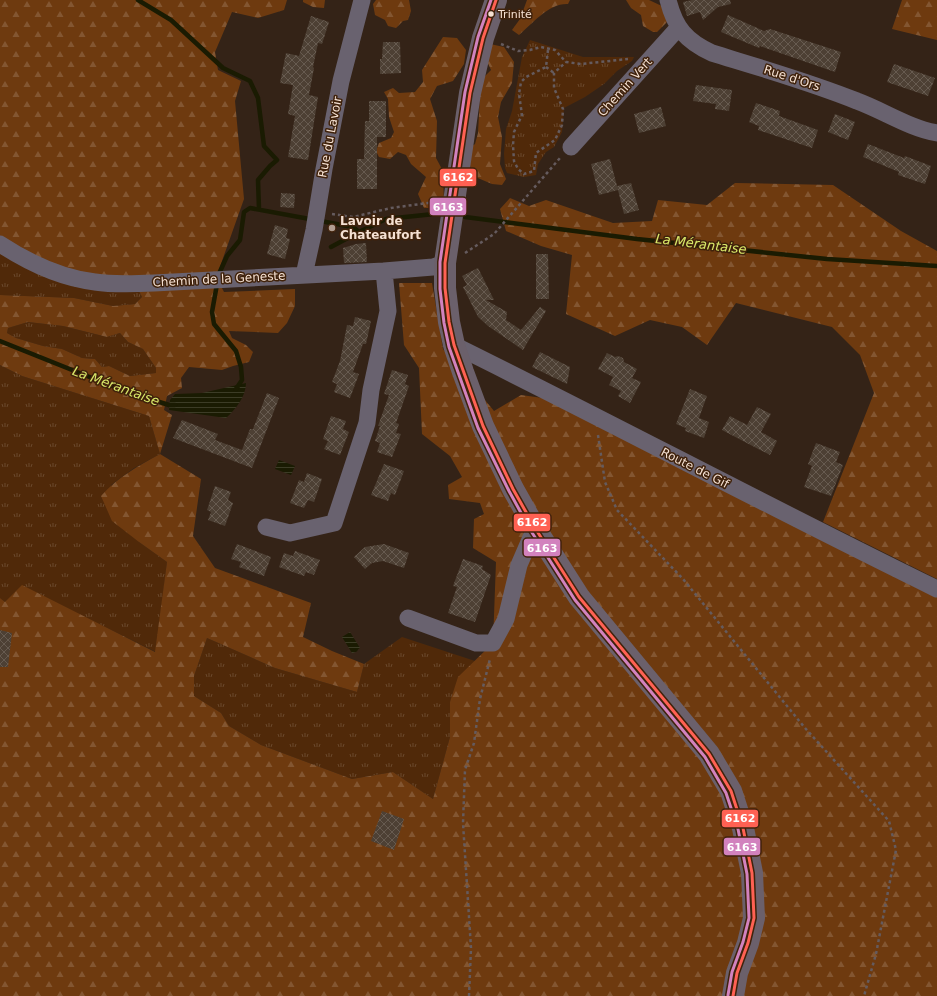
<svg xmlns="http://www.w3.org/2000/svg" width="937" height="996" viewBox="0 0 937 996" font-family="'DejaVu Sans',sans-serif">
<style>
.grass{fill:url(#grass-tufts)}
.forest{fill:url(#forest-firs);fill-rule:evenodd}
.water{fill:url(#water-rules)}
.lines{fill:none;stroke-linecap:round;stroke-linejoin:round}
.stream{stroke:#1a1b02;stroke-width:4.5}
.building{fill:url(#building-cross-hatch)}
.path{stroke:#655b5e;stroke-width:2.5;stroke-dasharray:3 3;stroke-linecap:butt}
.minor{stroke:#69626f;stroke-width:17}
.major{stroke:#6b606b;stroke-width:22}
.bus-1-casing{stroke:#40220b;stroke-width:6}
.bus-2-casing{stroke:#40220b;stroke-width:6}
.bus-1{stroke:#ff6153;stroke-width:3}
.bus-2{stroke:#d282be;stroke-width:3}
.bus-dot{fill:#f5e1d3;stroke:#40220b;stroke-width:1.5}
.poi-dot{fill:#b19e91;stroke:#40220b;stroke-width:1.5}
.labels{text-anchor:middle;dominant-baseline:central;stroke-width:3;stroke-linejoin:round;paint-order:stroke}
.bus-label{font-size:11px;fill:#f5e1d3;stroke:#40220b;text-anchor:start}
.street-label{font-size:12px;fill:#f5e1d3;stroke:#40220b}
.poi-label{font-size:12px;font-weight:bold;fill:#f5e1d3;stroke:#40220b;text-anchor:start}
.water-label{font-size:13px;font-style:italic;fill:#d9e869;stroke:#40220b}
.line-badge{stroke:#40220b;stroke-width:1.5}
.badge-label{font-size:11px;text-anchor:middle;font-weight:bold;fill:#fff}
</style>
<defs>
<pattern id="grass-tufts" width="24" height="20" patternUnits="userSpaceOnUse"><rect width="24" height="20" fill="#502909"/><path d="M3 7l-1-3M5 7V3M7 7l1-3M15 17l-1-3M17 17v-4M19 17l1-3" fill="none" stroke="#6a482c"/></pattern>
<pattern id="forest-firs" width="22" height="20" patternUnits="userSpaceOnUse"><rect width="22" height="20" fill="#6e3a0f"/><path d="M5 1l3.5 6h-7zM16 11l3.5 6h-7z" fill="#835631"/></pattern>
<pattern id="water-rules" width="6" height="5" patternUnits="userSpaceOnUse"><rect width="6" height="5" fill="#1a1b02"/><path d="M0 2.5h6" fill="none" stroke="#3c3c26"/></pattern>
<pattern id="building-cross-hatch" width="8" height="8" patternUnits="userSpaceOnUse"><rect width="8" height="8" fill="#4d4034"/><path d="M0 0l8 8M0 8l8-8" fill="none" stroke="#675b50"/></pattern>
</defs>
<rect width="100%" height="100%" fill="#342317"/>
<path class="grass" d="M530 40 583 57H634L632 61 617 71 604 84 585 97 564 108 562 132 554 147 546 152 538 164 536 175 524 177 507 173 505 168 504 154 506 129 512 111 522 57Z
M0 251 138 289 142 297 135 304 113 306 74 298 0 295Z
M28 322 63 326 107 337 120 333 128 342 143 349 156 368V373L130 376 109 366 102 367 95 359 82 358 62 349 43 346 16 338 7 333 8 328Z
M0 365 22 376 149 416 160 454 134 468 111 485 139 542 167 562 156 652 101 625 5 602 0 598Z
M402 637 475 661 450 702V737L433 799 393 772 352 779 261 745 229 726 221 713 194 696V676L207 638 275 668 357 692 364 664Z"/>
<path class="forest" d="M0 0H287L284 10 258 18 232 12 215 52 218 70 241 81 235 101 244 199 217 275 152 279 69 273 0 240Z
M303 0H325L324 8 313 7 303 2Z
M376 0H409L411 11 408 20 403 21 396 28 388 26 385 20 375 15 373 4Z
M527 0H570L568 4C549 3 533 23 519 35L512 30 520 19Z
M626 0H649L666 8 671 18 657 32H653L643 26 641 15 631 8Z
M902 0H937V40L892 29Z
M443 37 457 38 466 50 464 64 453 81 437 86 430 99 437 121 436 158 443 171 444 206 437 208H424L418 194 426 177 411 164 406 155 398 152 390 159 379 157 376 151 379 143 391 138 394 132 389 117 388 99 384 92 393 88 399 93 415 92 423 82 422 70Z
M490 44 504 47 514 62 512 83 501 102 498 117 502 137 500 164 506 179 502 185 492 184 473 176 466 151 475 144 478 133 480 95 482 79 491 70 486 59Z
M735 183 833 185 901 231 937 251V579L823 522 874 393 860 355 832 327 736 303 707 345 682 327 650 320 615 336 566 314 572 255 541 246 506 231 500 209 510 198 529 206 546 200 613 223 652 221 658 200 707 205Z
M399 283H432L443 349 494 411 521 395 550 399 937 594V996H0V598L5 602 22 585 155 652 167 562 139 542 112 521 101 496C118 477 138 466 160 454L149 416 22 376 0 365V295L74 298 113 306 135 304 142 297 138 289 221 286 224 292 295 289V306L287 323 278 333 229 331 232 338 246 345 253 352 249 362 233 366 222 370 189 367 181 378 182 388 167 396 164 410 172 415 160 454 201 479 193 536 215 568 311 603 303 637 332 651 364 664 357 692 275 668 207 638 194 676V696L221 713 229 726 261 745 352 779 393 772 433 799 450 737V702L458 677 493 643 496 562 473 548 474 519 484 514 480 503 449 499 448 485 462 477 450 456 422 434 419 368 404 345ZM28 322 63 326 107 337 120 333 128 342 143 349 156 368V373L130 376 109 366 102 367 95 359 82 358 62 349 43 346 16 338 7 333 8 328Z"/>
<path class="water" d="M246 383C246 396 236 409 226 418L169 410 170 400 175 394 202 393Z
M279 460 295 466 291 475 275 469Z
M350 632 360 648C355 651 361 651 352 653L342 637Z"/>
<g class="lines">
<path class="stream" d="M138 0 171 20 223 68 250 81 258 98 264 146 277 160 270 166 258 180 259 209
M465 217 637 239 827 259 937 266
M331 247 359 232
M218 276 227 256 240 240 244 212 250 208 353 227 359 232 386 219 434 214
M217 284 212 312 214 324 236 351 241 367 242 380 236 389
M0 341 127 392 169 405H175"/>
</g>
<path class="building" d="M692 0H730L731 4 718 7 703 20 700 12 687 16 683 2Z
M728 15 764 31 770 29 841 52 835 72 760 46 759 48 721 32Z
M311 16 329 22 322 44 318 43 313 67 314 68 309 95 318 97 308 160 288 157 295 116 288 114 293 85 280 83 286 53 299 56Z
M383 42H400L401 73 380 74V59H382Z
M894 64 935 78 928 96 887 82Z
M696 85 732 90 729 111 715 109 716 104 693 101Z
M369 101H386V137H377V189H357V159H364L365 121H369Z
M756 103 780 111 779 116 818 130 812 148 758 130 759 126 749 122Z
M661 107 666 126 639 133 634 114Z
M835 114 855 122 848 140 828 132Z
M868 144 904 158 905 156 931 166 925 184 898 175 899 172 863 157Z
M610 159 617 186 631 183 639 210 624 214 618 190 599 195 591 164Z
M281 193 295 194 294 208 280 207Z
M275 225 288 229 286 238 290 239 285 259 267 254Z
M366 243 367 262 344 263 343 248 356 244Z
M536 254H548L549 299H536Z
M478 268 494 300H486L507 312 506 320 521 330 540 307 546 311 523 350 488 326 478 317 463 287 467 285 462 276Z
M355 317 371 321 366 344H363L353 372 359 374 350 398 334 392 337 384 332 382 340 361 347 325 353 326Z
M540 352 570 367 567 384 532 367Z
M607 353 615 357 618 356 623 358 624 362 637 369 632 378 641 382 630 403 618 396 621 391 609 385 613 377 598 369Z
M392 370 408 375 405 384 409 386 396 423 399 424 396 433 401 434 392 457 377 452 380 443 375 441 380 426H378L389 395 384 394Z
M690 389 707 396 699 418 709 422 704 438 685 431 686 428 676 424Z
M267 393 279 398 252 468 173 438 182 420 218 434 215 440 242 450 250 429H253Z
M757 407 771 414 761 432 777 441 770 455 722 430 730 416 747 425Z
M331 416 346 421 343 429 349 432 340 455 324 449 328 441 323 439Z
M816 443 840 452 836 462 843 465 831 496 804 487 812 466 808 464Z
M384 464 404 471 395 495 391 493 388 501 371 495Z
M307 473 322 479 314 502 308 500 304 508 290 503 299 480 304 482Z
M215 486 231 492 228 500 233 503 225 526 208 520 211 512 207 510Z
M237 544 271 557 264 576 239 567 241 562 231 559Z
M384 544 409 553 404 568 383 561 372 563 365 569 354 557 365 547Z
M295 551 320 560 314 575 306 572 304 576 279 567 284 553 293 556Z
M463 559 483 566 482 569 491 575 475 622 448 613 457 587 453 586Z
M0 630 12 633 8 667H0Z
M382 811 404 819 394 850 371 841Z"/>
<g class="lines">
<path class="path" d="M501 44 518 51 530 50 541 47 555 50 566 62 581 64 628 59
M548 50 546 67 526 77 521 82 519 94 522 115 514 132 513 145 514 161 518 169 524 174 534 171 536 153 555 140 562 125 563 109 554 88V73L566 62
M546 67 554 73
M332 214 353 217 391 208 435 202
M465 253 494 234 560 158
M598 435 605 482 617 510 683 579 805 728 889 821 896 850 876 954 864 996
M469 996 471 948 463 823 465 770 474 743 480 699 490 659"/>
<path class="minor" d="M668 0C675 28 686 41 712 53 761 68 810 82 857 101 884 111 909 128 937 133
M571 147 679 27
M0 244C29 263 60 278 95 282 114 285 134 284 154 283L384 271 433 267 445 263
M304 275 314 230 324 169 341 81 362 0
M454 345C616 425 775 510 937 589
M266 527 290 533 334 523 367 423 371 390 388 311 384 271
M408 618 476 643H493L506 619 519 565 535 528"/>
<path class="major" d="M496 0 483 38 470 93 445 263V288L449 322 454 345 463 372 483 426 513 489 535 528 579 597 709 754 731 791 743 828 752 873 754 918 748 943 737 973 733 996"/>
<g class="bus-1-casing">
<path id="bus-1" d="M496 0 483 38 470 93 445 263V288L449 322 454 345 483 426 513 489 535 528 579 597 709 754 731 791 743 828 752 873 754 918 748 943 737 973 733 996"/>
</g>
<g class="bus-2-casing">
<path id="bus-2" d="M491 0 478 37 465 92 440 262V289L444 323 449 347 478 428 509 491 531 531 575 600 705 757 726 793 738 829 747 874 749 918 743 942 732 972 728 995"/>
</g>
<use href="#bus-1" class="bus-1"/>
<use href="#bus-2" class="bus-2"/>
</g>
<circle class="bus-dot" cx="491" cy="14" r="3.5"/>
<circle class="poi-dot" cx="332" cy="228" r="4"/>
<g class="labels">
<g class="bus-label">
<text x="498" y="14">Trinité</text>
</g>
<g class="street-label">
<text transform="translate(792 78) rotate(18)">Rue d'Ors</text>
<text transform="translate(625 87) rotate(-48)">Chemin Vert</text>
<text transform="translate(330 137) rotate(-79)">Rue du Lavoir</text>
<text transform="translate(219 279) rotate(-3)">Chemin de la Geneste</text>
<text transform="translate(695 468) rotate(27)">Route de Gif</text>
</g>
<g class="poi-label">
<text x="340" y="221">Lavoir de<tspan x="340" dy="14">Chateaufort</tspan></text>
</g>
<g class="water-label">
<text transform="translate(701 244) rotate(7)">La Mérantaise</text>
<text transform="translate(116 386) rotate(20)">La Mérantaise</text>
</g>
</g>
<g class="line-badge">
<rect x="439" y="168" width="38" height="19" rx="4" fill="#ff6153"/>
<rect x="429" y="197" width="38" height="19" rx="4" fill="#d282be"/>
<rect x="513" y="513" width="38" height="19" rx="4" fill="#ff6153"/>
<rect x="523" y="538" width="38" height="19" rx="4" fill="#d282be"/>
<rect x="721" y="809" width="38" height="19" rx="4" fill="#ff6153"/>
<rect x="723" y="837" width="38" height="19" rx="4" fill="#d282be"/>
</g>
<g class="badge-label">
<text x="458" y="181">6162</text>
<text x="448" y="211">6163</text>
<text x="532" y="526">6162</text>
<text x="542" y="552">6163</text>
<text x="740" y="822">6162</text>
<text x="742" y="851">6163</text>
</g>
</svg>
